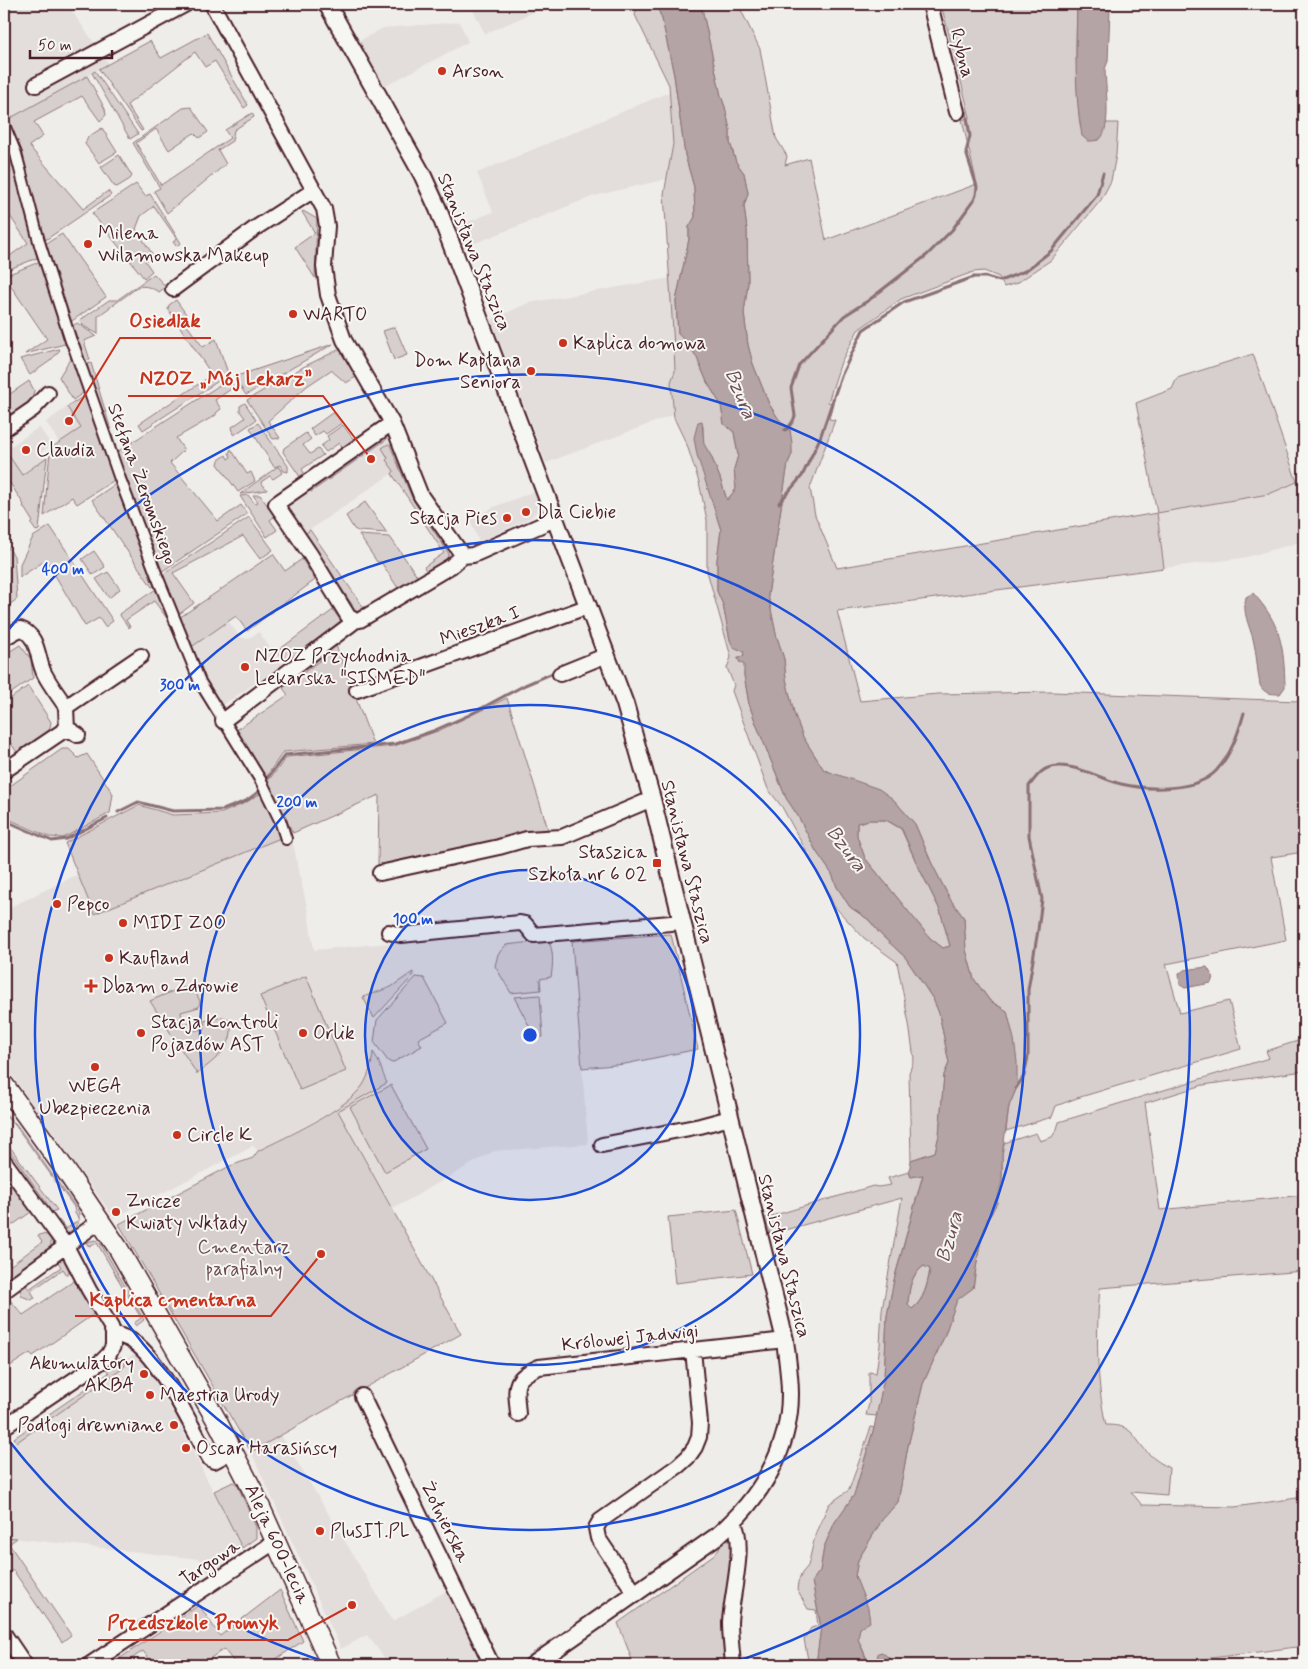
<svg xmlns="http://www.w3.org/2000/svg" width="1308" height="1669" viewBox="0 0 1308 1669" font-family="Mynerve,sans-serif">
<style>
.built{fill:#e3dedc}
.green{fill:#d7cfce;stroke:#90777c}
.water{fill:#b4a4a5;stroke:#8a6f74;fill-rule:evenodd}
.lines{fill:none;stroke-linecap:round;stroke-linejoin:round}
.stream{stroke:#8a6f74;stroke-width:3}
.pedestrian-casing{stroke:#4a1f2b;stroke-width:14}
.minor-casing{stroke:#4a1f2b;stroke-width:18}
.tertiary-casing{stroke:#4a1f2b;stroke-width:20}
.secondary-casing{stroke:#4a1f2b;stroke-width:22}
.pedestrian{stroke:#f6f6f2;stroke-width:10}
.minor{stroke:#f6f6f2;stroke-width:14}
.tertiary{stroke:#f6f6f2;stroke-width:16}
.secondary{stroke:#f6f6f2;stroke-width:19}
.ring{fill:none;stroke:#1d4ed8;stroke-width:2.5}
.poi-dot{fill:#c8321e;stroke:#f6f6f2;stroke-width:2}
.labels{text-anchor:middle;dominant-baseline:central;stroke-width:4;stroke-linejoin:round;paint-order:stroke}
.street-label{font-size:19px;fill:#4a1f2b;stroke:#f6f6f2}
.poi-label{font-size:19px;fill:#4a1f2b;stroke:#f6f6f2;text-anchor:start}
.park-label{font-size:19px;fill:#6d4b54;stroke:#f6f6f2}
.water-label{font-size:20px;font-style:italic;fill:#6f4e56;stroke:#f6f6f2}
.centre{fill:#1d4ed8;stroke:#f6f6f2;stroke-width:2.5}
.ring-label{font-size:15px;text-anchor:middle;font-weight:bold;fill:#1d4ed8;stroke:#f6f6f2;stroke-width:4;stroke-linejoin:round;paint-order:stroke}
.leader{fill:none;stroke:#c8321e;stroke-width:2}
.callout-dot{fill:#c8321e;stroke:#f6f6f2;stroke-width:2}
.callout-label{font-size:20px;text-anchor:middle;font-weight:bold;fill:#c8321e;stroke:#f6f6f2;stroke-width:4;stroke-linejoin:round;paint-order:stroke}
</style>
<rect width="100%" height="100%" fill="#efedea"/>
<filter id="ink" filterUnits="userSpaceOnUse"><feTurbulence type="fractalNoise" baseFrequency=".02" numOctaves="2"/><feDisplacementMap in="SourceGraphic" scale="10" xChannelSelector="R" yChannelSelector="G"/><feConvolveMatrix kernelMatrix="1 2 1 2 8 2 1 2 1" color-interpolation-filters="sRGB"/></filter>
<g filter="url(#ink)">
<path class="built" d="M4 4H67L109 64 4 122Z
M470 4H552L485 34Z
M460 22 468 42 385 86 359 41 383 28Z
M669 92 673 144 667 179 594 196 463 248 455 227 493 212 477 173Z
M670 278 674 347 675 371 671 382 673 415 546 463 491 320 528 303Z
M67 407 81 428 59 443 46 422Z
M39 427 48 440 49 447 41 452 45 458 22 475 5 450Z
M384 431 400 468 301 536 283 507Z
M1304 480V541L1243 558 1164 568 1157 513 1269 494Z
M535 491 541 506 532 517 479 542 470 520 496 506Z
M228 621 240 637 247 639 259 632 282 665 220 707 204 680 190 648Z
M291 834 308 912 314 950 525 930 527 947 572 941 588 1144 494 1151 393 1209 337 1109 258 1151 252 1145 250 1148 114 1218 4 1064V910L78 874 94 913Z
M139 1350 170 1408 182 1424 180 1426 242 1548 208 1572 199 1559 4 1537V1447L10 1445Z
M281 1435 393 1621 448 1590 484 1665H390L367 1635 341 1649 251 1452Z"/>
<path class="green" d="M638 4H656L662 19 674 75 685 155 694 187 695 217 689 227V239L676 301 678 334 690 346 697 358 707 382 721 405 724 424 734 432 738 456 734 469 736 489 727 500 720 478 711 456 703 444V426L698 423 709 491 721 530 717 560V591L723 605 730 640 739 650 743 651 744 655 739 662 745 665 744 675 749 704 755 721 786 798 798 816 816 851 832 874 837 887 850 907 869 920 881 935 905 957 933 999 939 1013 949 1063 944 1075 939 1136 935 1152 911 1160 909 1073 914 1059 909 1024 897 962 864 938 834 906 826 887 782 807 768 789 732 691 734 685 727 668 731 657 707 571V520L699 482 687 445 674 418 671 382 675 371 674 347 664 194 673 144 669 85 635 15Z
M701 4H738L760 49 776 138 787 156 785 165 809 158 826 240 977 184 962 120 970 117 941 4H1077L1076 50 1077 78 1097 140 1101 138 1106 123H1118L1116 155 1111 181 1101 200 1051 260 1017 283 1004 287 999 277 984 271 973 272 901 299 858 330 841 362 828 402 833 403 829 419 835 420 810 488 815 515 837 568 1157 513 1136 403 1172 389 1177 378 1253 354 1297 482 1269 494 1157 513 1164 568 837 611 860 701 938 694 1051 692 1299 701 1304 700V852L1271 857 1286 940 1166 964 1180 1013 1229 1001 1241 1049 1077 1098 1056 1106 1052 1117 1006 1131 1009 1106 1017 1087 1007 1011 990 1001 974 979 966 950 964 918 950 899 932 864 915 824 893 799 824 770 803 737 794 713 786 679 784 659 776 634 768 595 782 501 788 463 792 454 790 430 778 418 769 404 753 364 748 345 744 313 748 283 747 230 744 206 748 193 744 173 736 162 730 142V130L725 107 721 96Z
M207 33 248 105 244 108 215 61 205 67 195 52 127 105 143 130 141 131 99 69 150 41 161 58Z
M95 71 138 134 130 139 92 73Z
M87 76 105 109 106 115 100 121 82 96 34 122 43 136 29 146 83 209 108 191 111 195 44 241 6 125 7 120Z
M191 107 208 132 199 138 194 133 169 150 156 129 136 143 161 185 230 138 225 130 252 113 254 117 234 130 232 141 218 150 226 164 167 213 154 191 160 188 133 143 183 108Z
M102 128 117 152 99 163 85 144 88 137Z
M119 155 132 176 130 179 117 187 114 186 101 167Z
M15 159 37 258 7 270 4 266V260L28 243 4 207V168Z
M136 184 145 196 150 194 181 243 176 246 173 242 177 239 154 206 141 216 136 229 153 255 145 261 152 271 144 278 92 213Z
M303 211 317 219 315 278 295 247 315 233 302 212Z
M62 234 106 297 69 323 42 246Z
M39 262 68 341 65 344 25 354 47 339 4 276Z
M154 274 166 287 159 292C151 288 147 285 138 287L98 316V334L85 327 79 321 109 300H117Z
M176 300 191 321 186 324 203 347 216 339 228 373 223 378 143 430 139 424 212 375 168 309 169 305Z
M77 323 96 336 84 341 90 360 82 361 71 327Z
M395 327 407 355 394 360 383 331Z
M333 344 246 395 234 377Z
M59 349 60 350 50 361 30 375 20 359Z
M338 350 342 351 356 377 346 383 331 370 307 386 268 421 280 438 273 439 247 400 303 367Z
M73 354 86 391 73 400 59 377Z
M91 363 116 447 112 449 83 365Z
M229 379 234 387 215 400 221 409 216 413V415L176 438 184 450 170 463 218 521 241 505 247 514 161 572 158 570 114 454Z
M29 381 34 390 32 403 4 423V398Z
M87 394 116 479 77 504 72 497 44 516 50 451 54 446 81 428 67 407Z
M245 403 256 420 234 435 232 427 245 418 240 411V406Z
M332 413H334L342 423 326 434 323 431 315 436 310 429Z
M258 423 288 466V472L284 471 280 465 274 467 250 428Z
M343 425 357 444 345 449 339 443 326 452 321 446 329 440 327 436Z
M306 433 311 439 303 445 310 454 318 449 323 455 302 469 305 475 303 481 283 452 284 448Z
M386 435 387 439 311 492 308 486Z
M388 444 390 445 412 498 449 554 446 560 427 572 424 567 444 553 392 474 394 471 386 460 388 458 382 448Z
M231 449 247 474 251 472 255 481 238 492 218 464 219 460 226 455 228 459 231 457 229 453Z
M5 450 22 475 47 457 39 530 36 531 31 524 33 522 23 506 24 505 10 483 4 487Z
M277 467H279L282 473 273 479 270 476 261 482 267 490 240 494Z
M117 483 157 584 152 587 92 500Z
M248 495 255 504 258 502 253 495H260L275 516 270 520 277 530 267 537 240 496Z
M365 502 387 533 358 531 354 529 346 516Z
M249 517 273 550 260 559 243 536 173 573 194 603 178 615 161 580 162 575Z
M50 526 113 621 105 627 99 618 85 626 46 560 20 577V564L33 537Z
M310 530 364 608 357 612 305 534Z
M359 535 390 537 418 577 398 588 381 562H377Z
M4 542 14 556 17 599 4 609Z
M94 551 105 567 93 575 82 559Z
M273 554 285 571 302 559 315 580 247 631 236 616 190 648 176 620Z
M108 572 120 589 109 598 96 579Z
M156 589 172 625 154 601 126 620 130 627 129 628 119 614Z
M333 610 344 625 294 657 283 658 276 652Z
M334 640 373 744 283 752 264 780 235 731 288 695 283 688 323 658 319 652Z
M20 645 31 659 33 678 4 698V655Z
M28 686 51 722 49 733 18 754 4 733V703Z
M507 698 548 829 378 865 379 795 293 833 269 785 268 781 287 757 394 746 438 731Z
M62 749H69L78 758 87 754 113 794 110 813 63 838 49 837 4 817V779L10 786Z
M263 792 283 837 94 914 65 843 139 805 173 815 222 813 245 803Z
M869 820H886L901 829 916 862 940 910 950 946 943 948 930 938 865 858 857 836V823Z
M671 934 698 1049 625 1064 582 1068 572 941Z
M548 940C554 950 553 965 551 977L540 979 541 990 511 993 495 966 498 954 506 945Z
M413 972V976L374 1018 363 997 391 987Z
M306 976 346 1071 300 1090 260 996Z
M416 977 424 978 448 1023 418 1039 422 1046 392 1063 388 1061 374 1042 377 1020Z
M180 988H188L195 991 200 1001 199 1007 181 1012 183 1025 191 1023 193 1031 205 1028 204 1021 223 1017 229 1020C238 1045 214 1060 197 1074L150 1001Z
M540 995 543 1037H535L514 997Z
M1304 1039V1045L1298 1047 1302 1060H1304V1071L1203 1085 1145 1103 1160 1210 1304 1195V1271L1100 1288C1096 1330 1096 1383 1106 1425 1135 1425 1132 1437 1149 1454 1155 1460 1162 1464 1169 1468L1167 1495 1131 1492 1142 1505 1235 1507 1304 1497V1646L1157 1665H892L889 1658 877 1662 868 1661 858 1639 860 1592 855 1576 858 1560 882 1520 898 1502 908 1446 923 1384 944 1337 957 1299 973 1288 979 1249 987 1220 992 1213 1002 1181V1156L1004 1143 1036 1133 1040 1141 1052 1137 1057 1129 1059 1122 1269 1058 1266 1051Z
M373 1052C381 1063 381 1071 387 1083L338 1111 461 1334 251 1452 119 1224 230 1166 253 1158 258 1151C287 1136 345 1111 363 1085 369 1075 372 1064 373 1052Z
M391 1085 426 1149 385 1172 350 1107Z
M4 1113 16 1124 77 1209C83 1221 76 1227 67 1234L63 1233 57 1223 59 1220 66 1229 79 1220 75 1213 74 1207 15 1125 4 1115Z
M4 1139 57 1210 49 1213 42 1209 48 1205 4 1143Z
M909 1172 911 1177 923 1174 894 1280 887 1316 884 1378 877 1416 866 1415 869 1404V1372L876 1373 880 1345 882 1310 902 1198 770 1234 765 1218 873 1186 878 1187 891 1185 888 1178Z
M4 1174 31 1212 4 1231Z
M736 1210 752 1274 675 1283 668 1217Z
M42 1234 47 1235 51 1240V1250L16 1276 6 1274 4 1269 5 1261 7 1259 11 1265 42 1242 38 1236Z
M96 1240 101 1244 144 1320 136 1326 134 1323 141 1318 97 1243 89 1247 86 1242Z
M60 1259H66L71 1268 67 1275 63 1269 31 1291 35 1298 31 1300 22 1296C20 1291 20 1287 24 1283L29 1289 61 1267 57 1260Z
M924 1266 930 1269C928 1283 924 1300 912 1309L908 1306C909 1290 910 1276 924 1266Z
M74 1281 94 1314 33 1356 30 1353 4 1370V1298L9 1299 23 1315Z
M118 1358H122L125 1362V1366L122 1369 17 1442 14 1438 109 1373 105 1367Z
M871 1427 874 1428 854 1495 835 1522 824 1547 820 1571 812 1581 821 1627 817 1657 819 1665H809L804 1639 811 1628 818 1626 816 1610 808 1609 797 1590 798 1582 802 1573 808 1566 816 1532 829 1504 849 1490Z
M233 1482 237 1484 256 1527V1538L242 1548 214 1491Z
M734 1535 727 1665H634L618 1623 716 1553 721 1545Z
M4 1537 17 1538 9 1544 71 1635 62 1642 13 1570 4 1576Z
M280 1590 303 1641 267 1665H236L224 1649 200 1665H154L143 1651 122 1665H110L199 1605 220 1636Z"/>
<path class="water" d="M656 4H701L721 96 725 107 730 130V143L736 162 744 173 748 193 744 206 747 230 748 283 744 313 748 345 753 364 769 404 778 418 790 430 792 443V454L788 463 782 501 768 595 776 634 784 659 786 679 794 713 803 737 824 770 879 789 893 799 915 824 932 864 950 899 964 918 966 950 974 979 990 1001 1007 1011 1014 1039 1017 1062V1087L1009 1106 1002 1156V1181L997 1203 987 1220 979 1249 973 1288 957 1300 944 1337 923 1384 908 1446 898 1502 882 1520 858 1560 855 1576 868 1608 870 1622 860 1628 858 1639 867 1661H877L878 1653 882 1652 889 1658 892 1665H819L817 1657 821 1627 812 1581 820 1571 824 1547 835 1522 854 1495 874 1428 884 1378 887 1316 894 1280 923 1175 911 1177 909 1172 911 1160 935 1152 939 1135 944 1075 949 1063 939 1013 933 999 905 957 881 935 869 920 850 907 837 887 832 874 816 851 798 816 786 798 755 721 749 704 744 675V665L737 659 744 655 743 651 733 647 730 640 723 605 717 591V560L721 530 697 455 694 438 698 422 702 421 704 444 711 456 720 478 727 500 736 489 734 469 738 455 734 432 724 424 721 405 707 382 697 358 690 346 678 334 676 301 689 239V227L695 217 694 187 685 155 674 75 662 19ZM869 820H886L902 829 916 862 940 910 950 946 943 948 930 938 865 858 857 836V823ZM924 1266 930 1269C928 1283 924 1301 912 1309L908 1305C909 1290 910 1275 924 1266Z
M1077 4H1107L1110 10 1108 61 1105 69C1105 84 1112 128 1100 139 1097 141 1092 141 1088 141L1082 136C1074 94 1076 46 1077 4Z
M1253 593C1281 624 1284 646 1285 687L1280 694C1271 694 1264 694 1260 685 1257 670 1257 654 1253 639 1249 624 1242 613 1246 597Z
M1207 967 1213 977 1211 983 1185 988 1180 985 1179 974 1184 970Z"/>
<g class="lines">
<path class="stream" d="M785 430 788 428 793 421 795 416 791 388 799 365 844 316 869 300 927 255 952 230 974 200 976 195 977 187 966 152 970 136 966 111
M779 503 802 476 820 438 841 376 863 330 904 302 974 277H986L1000 281 1025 271 1051 251 1097 195 1103 173
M266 780 285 755 395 744 433 731 469 715 525 685 553 673
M118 812 138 802 173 811 223 810 246 801 261 790
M4 820 52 841 66 839 107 818
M1016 1088 1024 1076 1028 1057V990L1038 930 1042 899 1029 836V786C1034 780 1040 770 1048 768 1070 760 1100 779 1121 784 1147 790 1196 792 1216 771 1231 755 1238 734 1244 713"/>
<g class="pedestrian-casing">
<path id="pedestrian" d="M4 125 16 154 40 245 71 341 74 347 120 479 157 576 200 682 261 781 280 820 286 839"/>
</g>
<g class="minor-casing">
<path id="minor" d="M212 4 324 209 327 226 324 267 328 295 344 340 392 423 421 496 463 556 473 555 555 519
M930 4 957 112
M36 85 186 4
M173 289 254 229 314 190
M4 429 33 409 48 393
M355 621 348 616 310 554 276 504 392 423
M4 638 20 629C39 635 37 659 44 673 50 685 59 696 66 707
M560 674 607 655
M357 690 589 606
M223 721 355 621 360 620 451 566 463 556
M67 730 66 707 141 656
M4 771 63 731H72L78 735
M380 873 499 847 527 839 562 837 652 799
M389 932 401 935 520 923 525 924 534 935 682 922
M602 1145 700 1126 730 1118
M4 1161 66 1246 89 1290 111 1327 113 1333V1346L109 1354 102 1361 4 1427
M4 1291 100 1221
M113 1333C120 1336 129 1338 135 1343 163 1364 191 1427 210 1459L214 1461 233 1451
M362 1396 492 1665
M518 1414C516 1387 511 1379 539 1367L785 1340
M635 1593 598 1538 596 1528 600 1521 678 1466 688 1457 695 1447 699 1437 700 1423 693 1350
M4 1634 25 1665
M89 1665 276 1541
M733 1665C732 1651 730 1636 730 1622 731 1597 747 1542 733 1522"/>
</g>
<g class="tertiary-casing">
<path id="tertiary" d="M327 4 422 174 438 209 625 704 652 799 785 1340C787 1358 790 1376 790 1394 790 1451 759 1500 717 1536L533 1665"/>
</g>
<g class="secondary-casing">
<path id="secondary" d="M4 1085 64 1168 118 1248 217 1421 253 1491 331 1665"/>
</g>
<use href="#pedestrian" class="pedestrian"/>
<use href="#minor" class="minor"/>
<use href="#tertiary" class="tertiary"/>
<use href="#secondary" class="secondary"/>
</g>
</g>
<circle cx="530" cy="1035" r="165" fill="#1d4ed8" fill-opacity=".12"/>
<g class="ring">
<circle cx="530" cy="1035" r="165"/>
<circle cx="530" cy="1035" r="330"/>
<circle cx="530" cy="1035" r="495"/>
<path d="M332 1664A660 660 0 0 1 6 1437M6 633A660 660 0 1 1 728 1664"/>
</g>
<g class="poi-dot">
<circle cx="442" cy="71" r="5"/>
<circle cx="88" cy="244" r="5"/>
<circle cx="293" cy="314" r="5"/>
<circle cx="563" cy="343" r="5"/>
<circle cx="531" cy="371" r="5"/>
<circle cx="26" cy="450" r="5"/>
<circle cx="526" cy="512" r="5"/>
<circle cx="507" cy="518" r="5"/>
<circle cx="245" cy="667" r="5"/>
<rect x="652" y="858" width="10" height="10" rx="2.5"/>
<circle cx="57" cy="904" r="5"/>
<circle cx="123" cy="923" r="5"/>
<circle cx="109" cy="958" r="5"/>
<path d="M88.5 978.5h5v5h5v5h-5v5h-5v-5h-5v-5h5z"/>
<circle cx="141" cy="1033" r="5"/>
<circle cx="303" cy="1033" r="5"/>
<circle cx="95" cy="1067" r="5"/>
<circle cx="177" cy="1135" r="5"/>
<circle cx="116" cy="1212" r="5"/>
<circle cx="144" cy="1374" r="5"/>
<circle cx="150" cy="1395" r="5"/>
<circle cx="174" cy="1425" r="5"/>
<circle cx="186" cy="1448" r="5"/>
<circle cx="320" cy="1531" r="5"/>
</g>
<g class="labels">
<g class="street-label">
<text transform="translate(962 53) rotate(76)">Rybna</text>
<text transform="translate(474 252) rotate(68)">Stanisława Staszica</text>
<text transform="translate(142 484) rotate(70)">Stefana Żeromskiego</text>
<text transform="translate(480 626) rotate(-20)">Mieszka I</text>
<text transform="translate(687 862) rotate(76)">Stanisława Staszica</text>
<text transform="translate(784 1256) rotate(76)">Stanisława Staszica</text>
<text transform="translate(630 1338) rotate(-6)">Królowej Jadwigi</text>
<text transform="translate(445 1522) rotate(64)">Żołnierska</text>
<text transform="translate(277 1544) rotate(65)">Aleja 600-lecia</text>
<text transform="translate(210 1563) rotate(-34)">Targowa</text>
</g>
<g class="poi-label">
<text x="452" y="71">Arson</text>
<text x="98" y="233">Milena<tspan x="98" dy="22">Wilamowska Makeup</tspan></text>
<text x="303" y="314">WARTO</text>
<text x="573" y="343">Kaplica domowa</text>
<text x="521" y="360" text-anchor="end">Dom Kapłana<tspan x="521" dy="22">Seniora</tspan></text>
<text x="36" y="450">Claudia</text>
<text x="536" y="512">Dla Ciebie</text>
<text x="497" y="518" text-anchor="end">Stacja Pies</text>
<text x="255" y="656">NZOZ Przychodnia<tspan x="255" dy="22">Lekarska "SISMED"</tspan></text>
<text x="647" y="852" text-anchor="end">Staszica<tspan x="647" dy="22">Szkoła nr 6 02</tspan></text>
<text x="67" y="904">Pepco</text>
<text x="133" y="923">MIDI ZOO</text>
<text x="119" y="958">Kaufland</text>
<text x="101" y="986">Dbam o Zdrowie</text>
<text x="151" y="1022">Stacja Kontroli<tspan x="151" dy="22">Pojazdów AST</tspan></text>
<text x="313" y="1033">Orlik</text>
<text x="95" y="1086" text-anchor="middle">WEGA<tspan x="95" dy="22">Ubezpieczenia</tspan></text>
<text x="187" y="1135">Circle K</text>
<text x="126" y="1201">Znicze<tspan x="126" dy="22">Kwiaty Wkłady</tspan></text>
<text x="134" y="1363" text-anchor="end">Akumulatory<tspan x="134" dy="22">AKBA</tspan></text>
<text x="160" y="1395">Maestria Urody</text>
<text x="164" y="1425" text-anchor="end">Podłogi drewniane</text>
<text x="196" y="1448">Oscar Harasińscy</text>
<text x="330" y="1531">PlusIT.PL</text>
</g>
<g class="park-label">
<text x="244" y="1247">Cmentarz<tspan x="244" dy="22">parafialny</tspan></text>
</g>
<g class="water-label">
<text transform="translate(740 394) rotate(68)">Bzura</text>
<text transform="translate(846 849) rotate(53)">Bzura</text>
<text transform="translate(950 1237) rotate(-74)">Bzura</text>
</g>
</g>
<circle cx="530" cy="1035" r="8" class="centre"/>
<g class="ring-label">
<text x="63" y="574">400 m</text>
<text x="180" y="690">300 m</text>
<text x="297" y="807">200 m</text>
<text x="413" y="924">100 m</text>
</g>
<path class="leader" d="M69 421L120 338H211M371 459L323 396H128M321 1254L271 1316H75M352 1605L288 1640H98"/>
<g class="callout-dot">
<circle cx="69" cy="421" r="5"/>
<circle cx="371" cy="459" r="5"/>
<circle cx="321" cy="1254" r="5"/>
<circle cx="352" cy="1605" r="5"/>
</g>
<g class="callout-label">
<text x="165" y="327">Osiedlak</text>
<text x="226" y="385">NZOZ „Mój Lekarz”</text>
<text x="173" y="1306">Kaplica cmentarna</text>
<text x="193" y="1629">Przedszkole Promyk</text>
</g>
<rect width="1308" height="1669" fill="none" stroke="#f6f6f2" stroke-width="20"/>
<rect x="10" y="10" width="1288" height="1649" fill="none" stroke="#4a1f2b" stroke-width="2" filter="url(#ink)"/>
<path d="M30 50v8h82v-8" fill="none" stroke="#4a1f2b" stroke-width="2.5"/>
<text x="38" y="50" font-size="15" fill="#4a1f2b" stroke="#f6f6f2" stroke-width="4" paint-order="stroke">50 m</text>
</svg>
